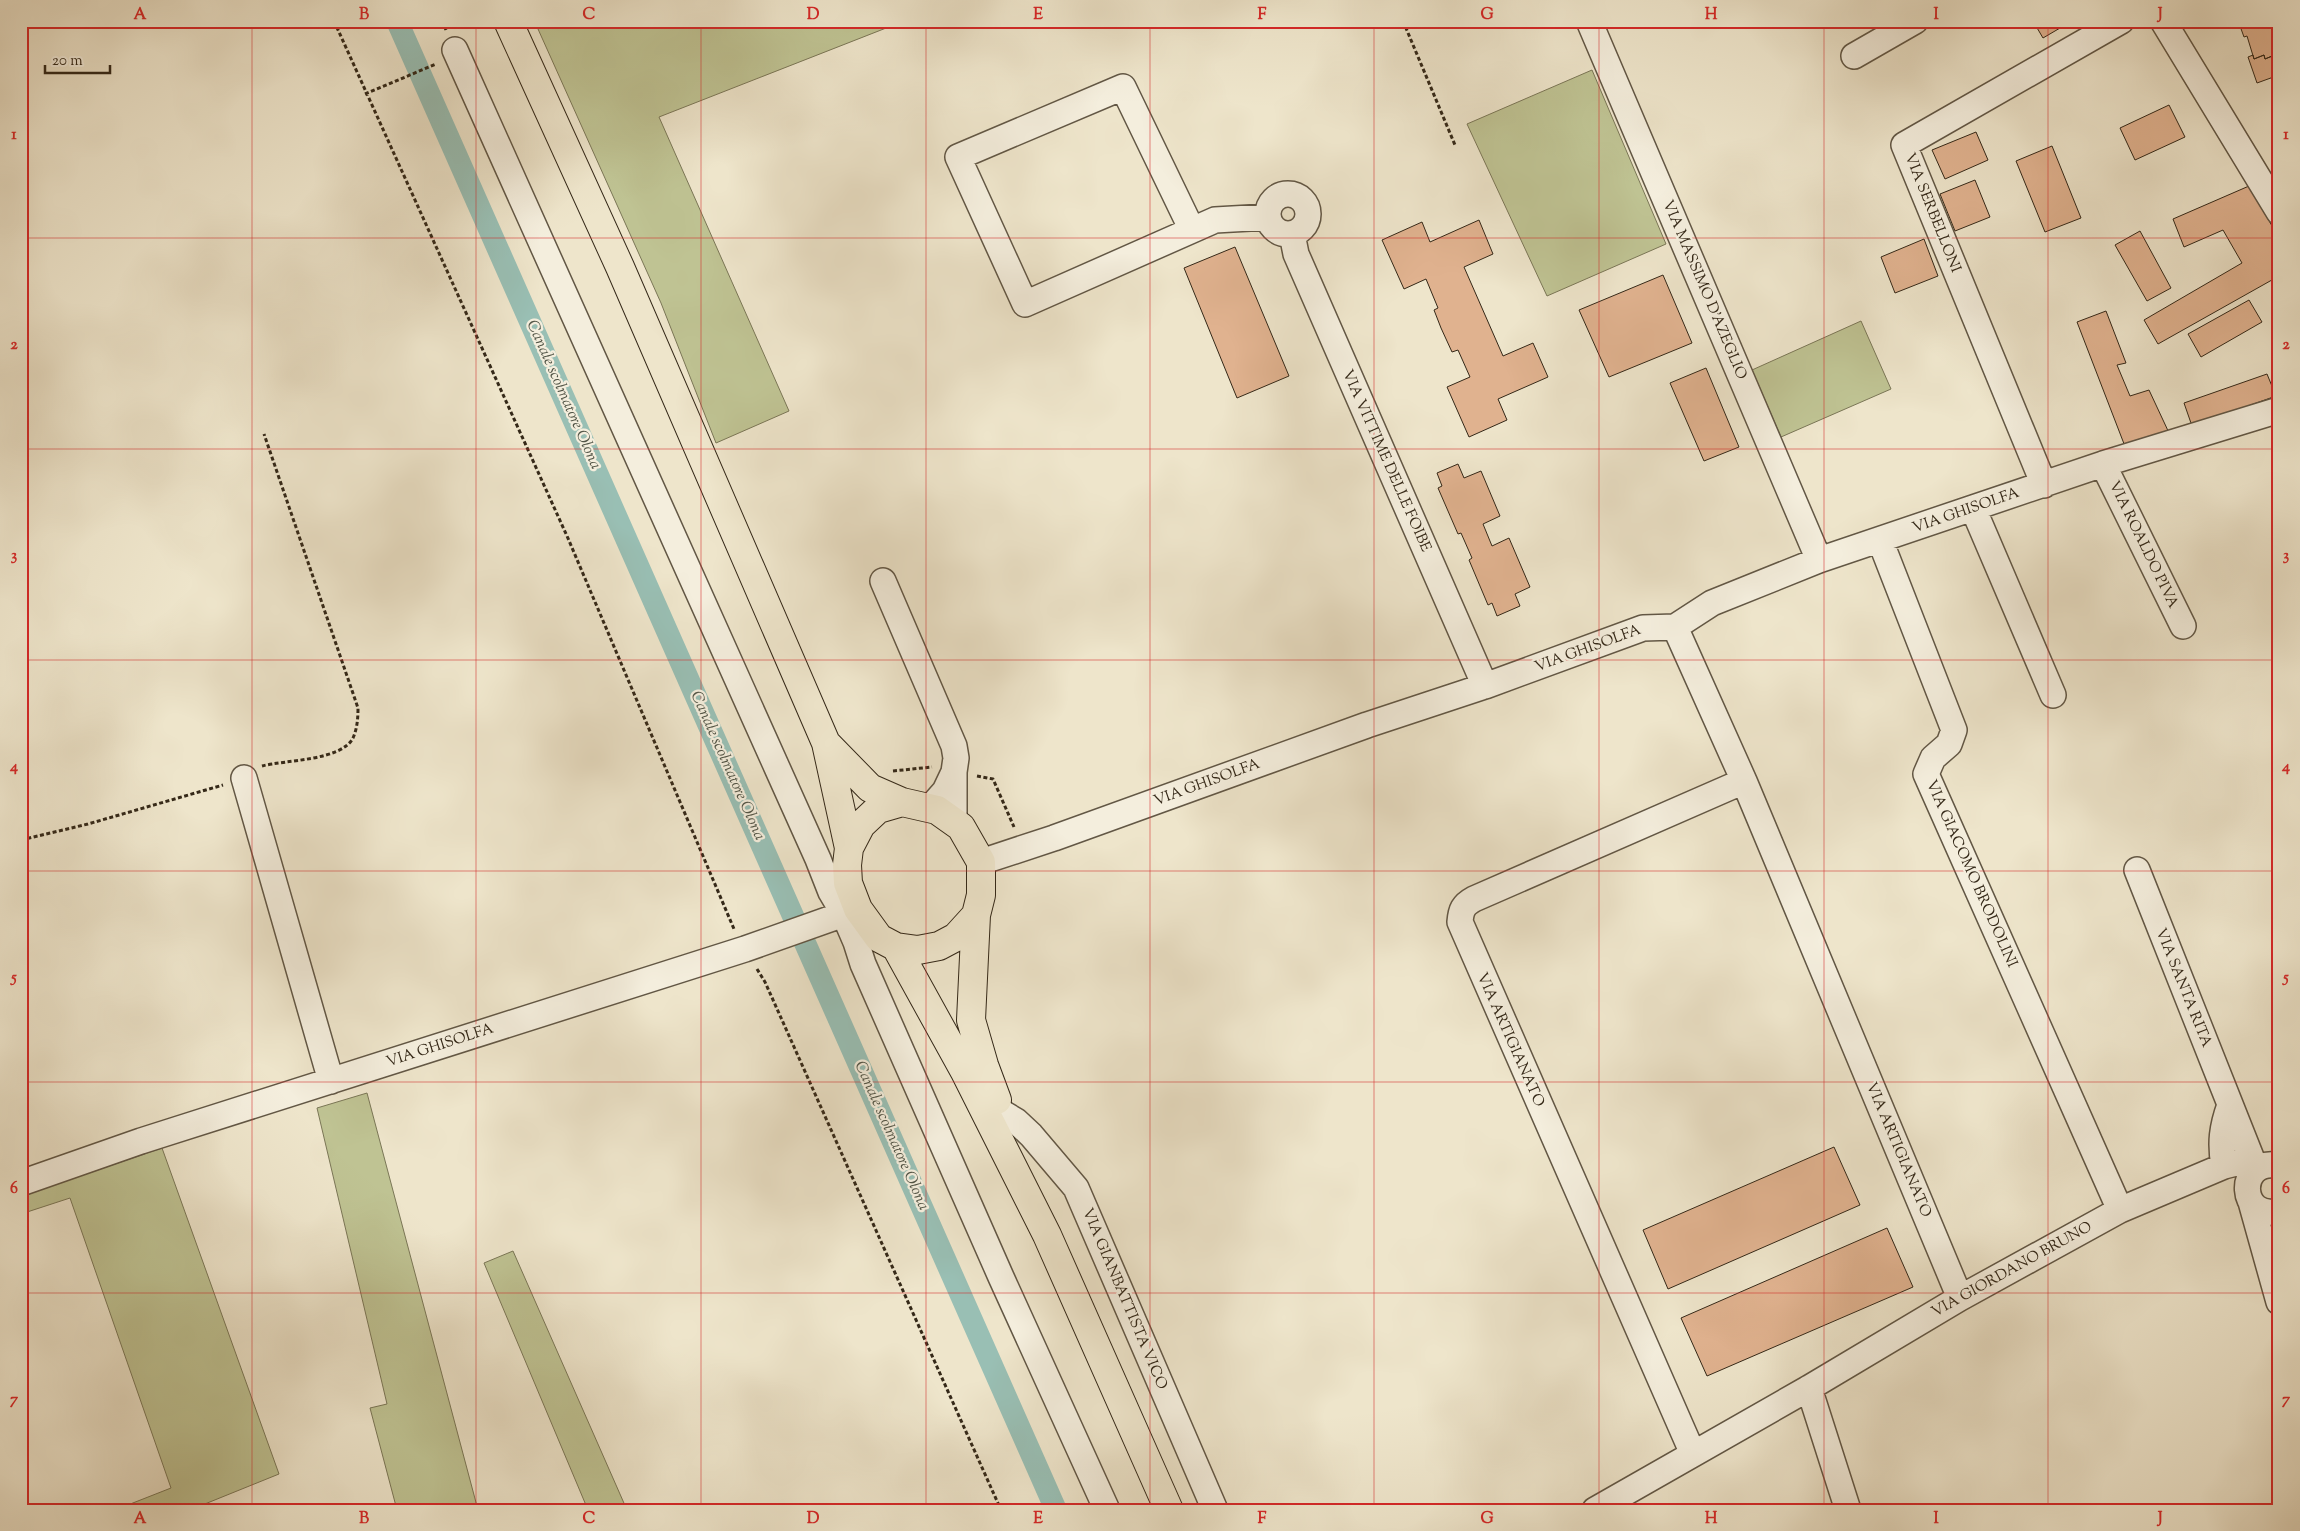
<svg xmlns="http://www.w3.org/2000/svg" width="2300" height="1531" viewBox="0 0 2300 1531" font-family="'Sorts Mill Goudy',serif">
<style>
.green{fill:#bfc393;stroke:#7a7656}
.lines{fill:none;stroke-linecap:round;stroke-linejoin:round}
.canal{stroke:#99bfb4;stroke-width:22}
.building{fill:#e0b28f;stroke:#342818}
.minor-casing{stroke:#625745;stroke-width:28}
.major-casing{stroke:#342818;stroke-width:30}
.path{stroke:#342818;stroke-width:3;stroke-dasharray:4 2.5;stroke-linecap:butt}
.minor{stroke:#f4eedd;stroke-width:25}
.major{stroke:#eee5cb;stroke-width:28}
.grid{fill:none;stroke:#d62828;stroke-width:1;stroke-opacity:0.55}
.labels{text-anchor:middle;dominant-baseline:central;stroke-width:4.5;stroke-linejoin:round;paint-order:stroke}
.street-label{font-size:15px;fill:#342818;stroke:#f4eedd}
.water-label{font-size:16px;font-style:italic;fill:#525547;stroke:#f4eedd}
.neatline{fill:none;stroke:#d62828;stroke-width:2}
.grid-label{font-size:16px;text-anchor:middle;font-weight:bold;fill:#d62828}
</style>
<rect width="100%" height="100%" fill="#eee5cb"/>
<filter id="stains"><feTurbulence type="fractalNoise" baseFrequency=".004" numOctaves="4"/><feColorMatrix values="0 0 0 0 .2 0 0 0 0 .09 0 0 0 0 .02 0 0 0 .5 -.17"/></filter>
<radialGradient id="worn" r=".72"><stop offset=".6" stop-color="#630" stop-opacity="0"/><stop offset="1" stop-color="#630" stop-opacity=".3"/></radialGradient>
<path class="green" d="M553 21H904L659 117 789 411 716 443 661 303 538 29Z
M1592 70 1666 244 1547 296 1467 124Z
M1861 321 1891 389 1781 437 1752 370Z
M367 1093 478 1510H397L370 1408 387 1404 317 1108Z
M162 1148 279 1474 190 1510H115L171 1488 70 1198 21 1214V1196Z
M513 1251 627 1510H588L484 1263Z"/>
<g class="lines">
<path class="canal" d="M397 21 1056 1510"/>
</g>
<path class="building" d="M2033 21H2072L2043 38Z
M2246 21H2275L2279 32V49L2275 50 2277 54 2265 59 2264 55 2254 59 2247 36 2244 37 2240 26 2247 24Z
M2279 49V68H2276L2279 75 2257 83 2248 57 2253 55 2254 59 2264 55 2265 59 2277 54 2275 50Z
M2169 105 2185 137 2135 160 2120 128Z
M1976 132 1988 160 1945 179 1932 150Z
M2052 146 2081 218 2045 232 2016 161Z
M1975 180 1990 217 1955 231 1940 194Z
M2249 186 2279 238V276L2158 344 2144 320 2242 263 2223 230 2184 247 2173 219Z
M1479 220 1493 254 1464 267 1503 356 1533 343 1548 377 1498 399 1507 420 1469 437 1447 387 1470 377 1458 350 1452 352 1441 328 1434 310 1438 308 1426 279 1404 289 1382 240 1422 222 1430 242Z
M2140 231 2171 288 2147 301 2115 245Z
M1924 239 1938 276 1895 293 1881 257Z
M1235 247 1289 376 1237 398 1184 268Z
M1663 275 1692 343 1609 377 1579 310Z
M2249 300 2262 322 2201 357 2188 334Z
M2106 311 2126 363 2117 365 2130 396 2149 390 2170 435 2126 449 2077 322Z
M1706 368 1739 447 1704 461 1670 383Z
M2267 374 2276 396 2192 426 2184 403Z
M1458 464 1464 478 1481 471 1500 516 1483 524 1492 546 1509 538 1530 587 1515 594 1520 606 1497 616 1492 603 1488 605 1469 560 1472 558 1461 533 1458 534 1438 488 1442 486 1437 473Z
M1834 1147 1860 1205 1668 1289 1643 1230Z
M1887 1228 1913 1287 1707 1376 1681 1318Z"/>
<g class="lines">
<g class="minor-casing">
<path id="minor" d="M1589 21 1819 560
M2163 21 2279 212
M455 50 818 859 831 892 844 914 856 942 863 964 1001 1277 1107 1510
M1854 56 1915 21
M1268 214a20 20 0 1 1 40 0a20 20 0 1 1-40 0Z
M1192 230 1123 87 958 157 1025 304 1215 220 1268 217
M1292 234 1296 254 1485 686
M2103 464 2183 626
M2044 485 1904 145 2121 21
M1973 508 2053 695
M1880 540 1954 730 1949 744 1933 758 1926 774 2120 1210
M883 581 954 746 956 758 954 772
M1675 627 1744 781 1960 1298
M244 778 331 1081
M930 808 945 791 954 772V822
M981 862 1054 838 1367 725 1485 686 1643 628 1675 627 1712 603 1819 560 2103 464 2279 410
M2137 870 2253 1162
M1001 1112 1016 1121 1031 1135 1076 1188 1215 1510
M2276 1165C2236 1160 2239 1221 2279 1211
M2224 1166C2220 1143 2222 1127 2230 1105
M21 1183 141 1141 745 949 858 909
M2251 1202 2279 1302
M1809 1388 1848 1510
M1693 1454 1460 922C1461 910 1463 905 1474 899L1744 781
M1595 1510 1809 1388 1960 1298 2120 1210 2224 1166 2244 1161 2262 1166"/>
</g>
<g class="major-casing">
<path id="major" d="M508 21 620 267 826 743 849 848
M827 744 870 788 902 802
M902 802 937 810 961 827 981 862V895L976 915 956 937 939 946 918 950 896 947 879 938 858 909 848 883 847 865 849 848 861 825 878 809Z
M976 915 971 1020 984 1065 997 1100
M896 947 965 1072 1047 1235 1169 1510"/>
</g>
<path class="path" d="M334 21 567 536 734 929
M442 21 446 30
M1403 21 1455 145
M365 94 436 64
M262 766C284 760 341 761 353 738 357 729 358 719 358 708L264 434
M893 771 932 767
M977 776 993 779 1014 827
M21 840 88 824 223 785
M757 969 765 982 1001 1510"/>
<use href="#minor" class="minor"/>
<use href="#major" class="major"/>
</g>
<path class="grid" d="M252 21V1510M476 21V1510M701 21V1510M926 21V1510M1150 21V1510M1374 21V1510M1599 21V1510M1824 21V1510M2048 21V1510M21 238H2279M21 449H2279M21 660H2279M21 871H2279M21 1082H2279M21 1293H2279"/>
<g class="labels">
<g class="street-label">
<text transform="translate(1932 213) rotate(68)">VIA SERBELLONI</text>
<text transform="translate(1704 290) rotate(67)">VIA MASSIMO D'AZEGLIO</text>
<text transform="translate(1386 461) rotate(66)">VIA VITTIME DELLE FOIBE</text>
<text transform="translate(1966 511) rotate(-19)">VIA GHISOLFA</text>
<text transform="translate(2143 545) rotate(64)">VIA ROALDO PIVA</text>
<text transform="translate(1588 649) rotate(-20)">VIA GHISOLFA</text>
<text transform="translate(1207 783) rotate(-20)">VIA GHISOLFA</text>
<text transform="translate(1971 874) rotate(66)">VIA GIACOMO BRODOLINI</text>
<text transform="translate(2183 988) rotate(68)">VIA SANTA RITA</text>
<text transform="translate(1510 1040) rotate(66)">VIA ARTIGIANATO</text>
<text transform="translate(440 1046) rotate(-18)">VIA GHISOLFA</text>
<text transform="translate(1898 1150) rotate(67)">VIA ARTIGIANATO</text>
<text transform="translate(2012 1270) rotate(-29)">VIA GIORDANO BRUNO</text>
<text transform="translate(1124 1299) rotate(67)">VIA GIANBATTISTA VICO</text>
</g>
<g class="water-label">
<text transform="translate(563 395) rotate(66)">Canale scolmatore Olona</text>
<text transform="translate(727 766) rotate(66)">Canale scolmatore Olona</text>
<text transform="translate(891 1136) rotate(66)">Canale scolmatore Olona</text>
</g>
</g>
<rect width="2300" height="1531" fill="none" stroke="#eee5cb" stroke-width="55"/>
<path d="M45 65v8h65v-8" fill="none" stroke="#342818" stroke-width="2.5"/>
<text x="52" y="65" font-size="15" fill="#342818" stroke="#f4eedd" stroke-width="4" paint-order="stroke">20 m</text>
<rect x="28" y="28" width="2244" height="1476" class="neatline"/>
<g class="grid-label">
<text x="140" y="19">A</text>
<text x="364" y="19">B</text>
<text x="589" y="19">C</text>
<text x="813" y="19">D</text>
<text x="1038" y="19">E</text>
<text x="1262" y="19">F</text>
<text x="1487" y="19">G</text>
<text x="1711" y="19">H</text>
<text x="1936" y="19">I</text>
<text x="2160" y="19">J</text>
<text x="14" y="139">1</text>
<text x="2286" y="139">1</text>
<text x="14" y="349">2</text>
<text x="2286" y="349">2</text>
<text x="14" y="560">3</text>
<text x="2286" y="560">3</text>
<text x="14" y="771">4</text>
<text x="2286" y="771">4</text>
<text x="14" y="982">5</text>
<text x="2286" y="982">5</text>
<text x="14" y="1193">6</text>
<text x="2286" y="1193">6</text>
<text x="14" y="1404">7</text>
<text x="2286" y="1404">7</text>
<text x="140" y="1523">A</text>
<text x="364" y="1523">B</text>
<text x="589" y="1523">C</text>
<text x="813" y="1523">D</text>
<text x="1038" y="1523">E</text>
<text x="1262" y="1523">F</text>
<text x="1487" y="1523">G</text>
<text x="1711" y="1523">H</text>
<text x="1936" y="1523">I</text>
<text x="2160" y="1523">J</text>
</g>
<rect width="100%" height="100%" filter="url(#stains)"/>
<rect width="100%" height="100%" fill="url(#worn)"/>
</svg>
